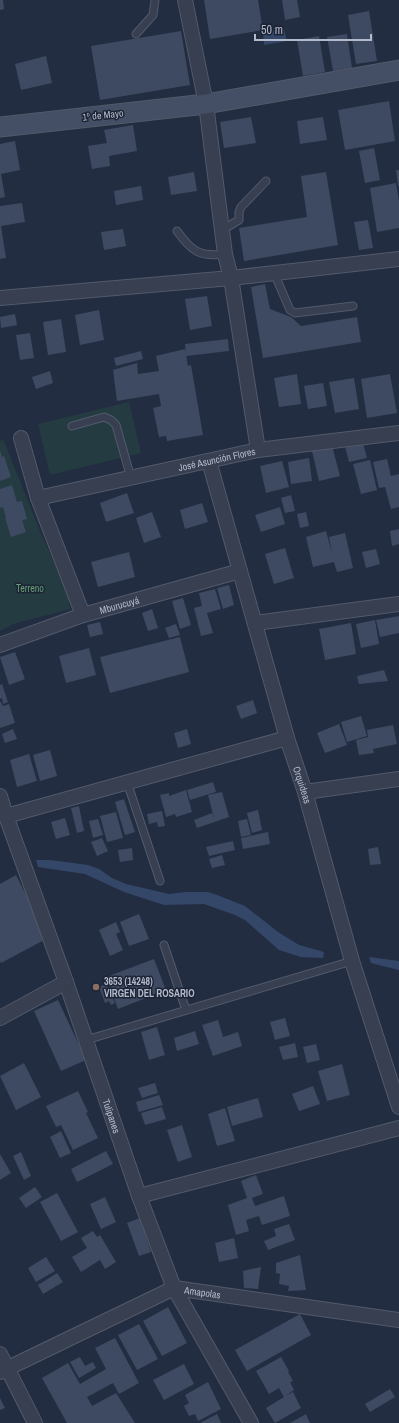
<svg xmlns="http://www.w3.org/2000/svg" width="399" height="1423" viewBox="0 0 399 1423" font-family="'Archivo Narrow',sans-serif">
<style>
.green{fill:#243c41}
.water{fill:#344769}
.building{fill:#3e4a61}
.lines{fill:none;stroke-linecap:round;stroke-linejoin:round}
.lane-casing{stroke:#525a6b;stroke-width:9}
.street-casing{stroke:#525a6b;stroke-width:16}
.secondary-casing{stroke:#525a6b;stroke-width:21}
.lane{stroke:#373f50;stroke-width:7}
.street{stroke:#373f50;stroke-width:14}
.secondary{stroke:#444e64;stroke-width:19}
.education-dot{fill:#8d6e63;stroke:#1c2435;stroke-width:1.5}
.labels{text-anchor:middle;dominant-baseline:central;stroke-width:3;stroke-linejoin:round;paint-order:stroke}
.street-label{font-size:10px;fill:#b3bacb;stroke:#1c2435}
.park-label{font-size:10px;fill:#689e78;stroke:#1c2435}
.poi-label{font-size:10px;font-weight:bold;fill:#b3bacb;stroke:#1c2435;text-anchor:start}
</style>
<rect width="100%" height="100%" fill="#222d41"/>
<path class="green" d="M129 402 141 453 50 475 38 424Z
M3 439 42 536 72 602 69 603 71 609 13 624 0 631V441Z"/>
<path class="water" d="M284 29 287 41 264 45 263 33Z
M36 860H50L88 865 99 869 112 878 126 884 169 894 186 892H208L217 895 245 906 278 932 299 945 324 952 323 958 301 957 279 950 245 920 235 915 204 904 164 905 124 892 85 874 38 867Z
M369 957 399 961V970L371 963Z"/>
<path class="building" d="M0 0H3L4 9 0 10Z
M204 0H258L263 30 210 39Z
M282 0H297L300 17 285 20Z
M369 11 377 61 356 64 348 15Z
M181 31 190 85 100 100 91 46Z
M347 34 352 68 333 71 327 37Z
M319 36 325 72 303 76 297 40Z
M46 56 52 83 21 90 15 64Z
M389 101 395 141 345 150 338 110Z
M251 117 256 143 224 148 220 122Z
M323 117 327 140 300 144 297 121Z
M133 125 137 151 109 156 110 166 92 169 88 146 107 143 104 130Z
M15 141 20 170 1 174 5 197 0 198V144Z
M374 148 380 180 365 183 359 151Z
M396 170H399V186H398Z
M194 172 197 191 171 195 168 177Z
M326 172 338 245 244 261 239 228 307 217 301 176Z
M396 183 399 201V228L377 232 370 188Z
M141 186 143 200 116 205 114 191Z
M22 203 25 222 1 226 6 258 0 259V206Z
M368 220 373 248 359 250 354 222Z
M123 229 126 246 104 250 101 232Z
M265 284 270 309 291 317 301 326 357 317 361 342 263 358 251 287Z
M207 296 212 326 190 330 185 299Z
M99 310 104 340 80 345 75 315Z
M15 314 17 325 1 328 0 317Z
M61 319 66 352 48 355 43 322Z
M30 333 34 358 20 360 16 335Z
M228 339 229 351 186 356 185 344Z
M185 349 188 366 191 365 203 435 167 441 166 436 159 437 153 408 161 406 159 394 117 401 113 370 137 363 138 374 159 371 156 356Z
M141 351 143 359 116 366 114 358Z
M50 371 53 383 36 389 32 377Z
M297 374 301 404 279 407 274 378Z
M390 374 397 413 367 418 361 379Z
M354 378 359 409 335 413 329 382Z
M323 383 327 406 308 409 304 386Z
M331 442 340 476 319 481 311 447Z
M363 443 367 458 349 462 345 446Z
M0 450 2 457 4 456 11 477 0 481Z
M309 458 312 481 291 484 288 462Z
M387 459 391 476 399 474V507L391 509 385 487 379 488 373 462Z
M370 460 377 490 361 494 353 464Z
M282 461 289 487 266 493 260 466Z
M12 485 17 502 22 501 27 519 22 520 26 532 11 537 5 518H6L3 507 0 508V489Z
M127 493 134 513 106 522 100 503Z
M291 495 295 511 285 513 281 498Z
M202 503 208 522 185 529 180 510Z
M280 507 285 524 261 532 255 515Z
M152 512 161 537 144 543 136 518Z
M306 512 309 526 300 528 297 514Z
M399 529V544L392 546 390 531Z
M326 531 332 553 329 537 345 533 353 568 337 572 334 562 313 567 306 537Z
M285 548 294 578 274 584 265 554Z
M376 549 380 564 366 568 362 552Z
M129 552 135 577 98 587 91 562Z
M229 585 234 605 223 609 217 588Z
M215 589 221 609 207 613 213 633 201 636 194 608 202 606 199 593Z
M183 598 191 625 180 629 172 601Z
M152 609 158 628 148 631 142 613Z
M399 616V633L380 637 376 620Z
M375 620 379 644 361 648 356 624Z
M100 622 103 634 90 637 87 625Z
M351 623 356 654 325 660 319 629Z
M176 624 180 635 169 638 165 628Z
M180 637 189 672 110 693 100 657Z
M89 648 96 675 66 683 59 656Z
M15 652 25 679 9 685 0 657Z
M384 670 388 681 359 684 357 676Z
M2 684 8 702 3 704 2 698 0 699V685Z
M253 700 257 713 241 719 236 706Z
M0 702H1L3 706 9 704 15 723 0 728Z
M361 716 367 736 347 742 341 722Z
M339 724 347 745 325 753 317 733Z
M393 725 397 744 373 749 374 753 359 755 356 740 368 737 367 730Z
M13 729 17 739 5 743 2 734Z
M187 729 191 744 178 748 174 733Z
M50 750 57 776 40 781 33 755Z
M29 754 37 781 17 787 10 760Z
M213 782 216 792 190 800 187 790Z
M186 790 192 812 176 817 175 814 166 817 160 795 169 793V796Z
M222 792 229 817 197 828 194 820 212 813 214 818 208 795Z
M124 799 135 832 125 835 115 802Z
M79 806 84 831 77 833 71 808Z
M258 810 262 830 252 833 247 813Z
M162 811 165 826 158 827 157 822 149 824 147 814Z
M116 812 123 838 107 842 100 816Z
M65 818 70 835 56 839 51 822Z
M98 819 103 835 93 838 89 821Z
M247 819 251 835 241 837 238 821Z
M268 832 270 844 243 849 241 838Z
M102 838 108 851 97 856 91 842Z
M233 841 235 850 209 856 206 847Z
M378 847 381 864 370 865 368 849Z
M132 848 133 860 120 862 118 850Z
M222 855 225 865 212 868 209 859Z
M16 875 48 938 1 963 0 961V884Z
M139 914 149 939 129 946 120 922Z
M116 922 120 932 116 934 123 950 110 956 99 930Z
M154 959 166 990 118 1009 106 977Z
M106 984 115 1003 111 1005 109 1001 105 1003 99 987Z
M58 1000 86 1060 61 1071 34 1011Z
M285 1018 290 1036 275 1040 270 1022Z
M218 1020 223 1037 238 1032 242 1046 213 1056 202 1025Z
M157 1027 165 1055 149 1060 141 1032Z
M195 1031 199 1044 177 1051 174 1038Z
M295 1043 298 1057 283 1060 279 1047Z
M316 1044 320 1060 307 1063 303 1047Z
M24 1063 41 1097 16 1110 0 1076Z
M342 1064 350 1095 327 1101 318 1071Z
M155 1083 158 1093 142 1098 138 1088Z
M313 1086 320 1104 299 1111 292 1094Z
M78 1091 88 1112 86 1113 98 1138 73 1150 61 1125 56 1127 46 1106Z
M159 1095 163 1105 139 1112 136 1102Z
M258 1098 263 1117 232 1126 227 1107Z
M162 1107 166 1119 145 1125 141 1113Z
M225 1108 235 1141 217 1146 208 1114Z
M182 1125 192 1157 178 1162 167 1130Z
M61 1131 71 1153 60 1158 50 1137Z
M106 1151 113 1164 77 1182 71 1169Z
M21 1152 31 1176 24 1180 13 1156Z
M0 1154 11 1173 0 1180Z
M256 1175 263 1194 252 1198 255 1206 284 1196 290 1216 262 1225 259 1216 246 1220 249 1231 236 1235 228 1205 247 1198 241 1181Z
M35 1187 42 1197 26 1208 19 1198Z
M57 1193 78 1232 61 1241 40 1202Z
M105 1197 116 1222 101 1229 90 1204Z
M140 1218 151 1252 139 1256 127 1223Z
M289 1224 295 1240 268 1250 264 1241 276 1236 274 1229Z
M93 1231 97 1237 100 1235 116 1262 105 1269 100 1260 81 1272 72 1257 87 1248 81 1238Z
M234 1238 238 1258 219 1262 215 1243Z
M300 1255 306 1290 288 1291 289 1286 279 1284 280 1274 276 1273V1263Z
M46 1257 55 1271 36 1282 28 1268Z
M261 1267 258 1289 244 1288 243 1271Z
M57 1273 63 1282 43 1294 38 1285Z
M168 1307 187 1343 162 1356 143 1321Z
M300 1314 311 1335 247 1371 235 1350Z
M139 1324 158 1359 137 1370 118 1335Z
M115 1338 139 1383 119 1394 113 1383 87 1397 92 1406 116 1393 135 1423H67L42 1378 68 1363 80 1384 106 1369 95 1348Z
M80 1357 85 1366 93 1362 96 1368 79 1378 70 1362Z
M281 1357 289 1371 288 1372 293 1381 290 1382 294 1390 285 1396 293 1392 301 1408 275 1423 266 1408 284 1397 279 1388 269 1394 256 1371Z
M184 1364 194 1384 164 1400 153 1380Z
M208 1382 221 1409 198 1421 195 1414 189 1416 184 1406 189 1403 185 1395Z
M390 1389 395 1397 370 1412 365 1404Z
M0 1398 5 1408 0 1410Z
M217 1414 221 1423H200Z
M306 1414 310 1423H290Z"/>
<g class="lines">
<g class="lane-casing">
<path id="lane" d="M136 34 153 15 155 0
M222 230 239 220V212L241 207 266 181
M177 231C192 252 200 257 225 254
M274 273 290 310 295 313 353 306
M72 426 104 417 111 420 116 425 131 478
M127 782 160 881
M164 945 186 1010
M86 1040 352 961"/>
</g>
<g class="street-casing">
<g id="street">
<path d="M185 0 206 104 225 254 231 278 258 450"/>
<path d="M0 298 231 278 399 259"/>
<path d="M21 438 38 498 83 615"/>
<path id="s1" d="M209 461 287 738 305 792 352 961 399 1107"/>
<path id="s2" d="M38 498 258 450 399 433"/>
<path d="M255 623 399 604"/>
<path id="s3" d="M0 645 83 615 240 571"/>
<path d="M305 792 399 779"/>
<path id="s4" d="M0 796 6 816 66 982 139 1196 174 1288 251 1423"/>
<path d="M6 816 287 738"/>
<path d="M0 1018 66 982"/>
<path d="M139 1196 399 1128"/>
<path d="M0 1354 35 1423"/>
<path id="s5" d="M0 1372 174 1288 399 1320"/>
</g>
</g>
<g class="secondary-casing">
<path id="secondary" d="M0 127 206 104 399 70"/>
</g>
<use href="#lane" class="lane"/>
<use href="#street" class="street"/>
<use href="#secondary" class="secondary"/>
</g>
<circle class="education-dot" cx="96" cy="987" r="4"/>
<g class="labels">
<g class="street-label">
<text transform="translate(103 115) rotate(-6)">1º de Mayo</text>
<text stroke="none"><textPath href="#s2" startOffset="183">José Asunción Flores</textPath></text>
<text stroke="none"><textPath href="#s3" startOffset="126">Mburucuyá</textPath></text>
<text stroke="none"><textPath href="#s1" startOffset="337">Orquideas</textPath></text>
<text stroke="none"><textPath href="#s4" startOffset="339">Tulipanes</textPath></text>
<text stroke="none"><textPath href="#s5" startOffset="222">Amapolas</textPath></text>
</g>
<g class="park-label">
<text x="30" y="588">Terreno</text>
</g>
<g class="poi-label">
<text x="104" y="981">3653 (14248)<tspan x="104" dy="12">VIRGEN DEL ROSARIO</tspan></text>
</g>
</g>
<path d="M255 34v6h116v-6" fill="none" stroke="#b3bacb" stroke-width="2"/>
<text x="261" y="34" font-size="12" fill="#b3bacb" stroke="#1c2435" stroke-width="3" paint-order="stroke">50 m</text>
</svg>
